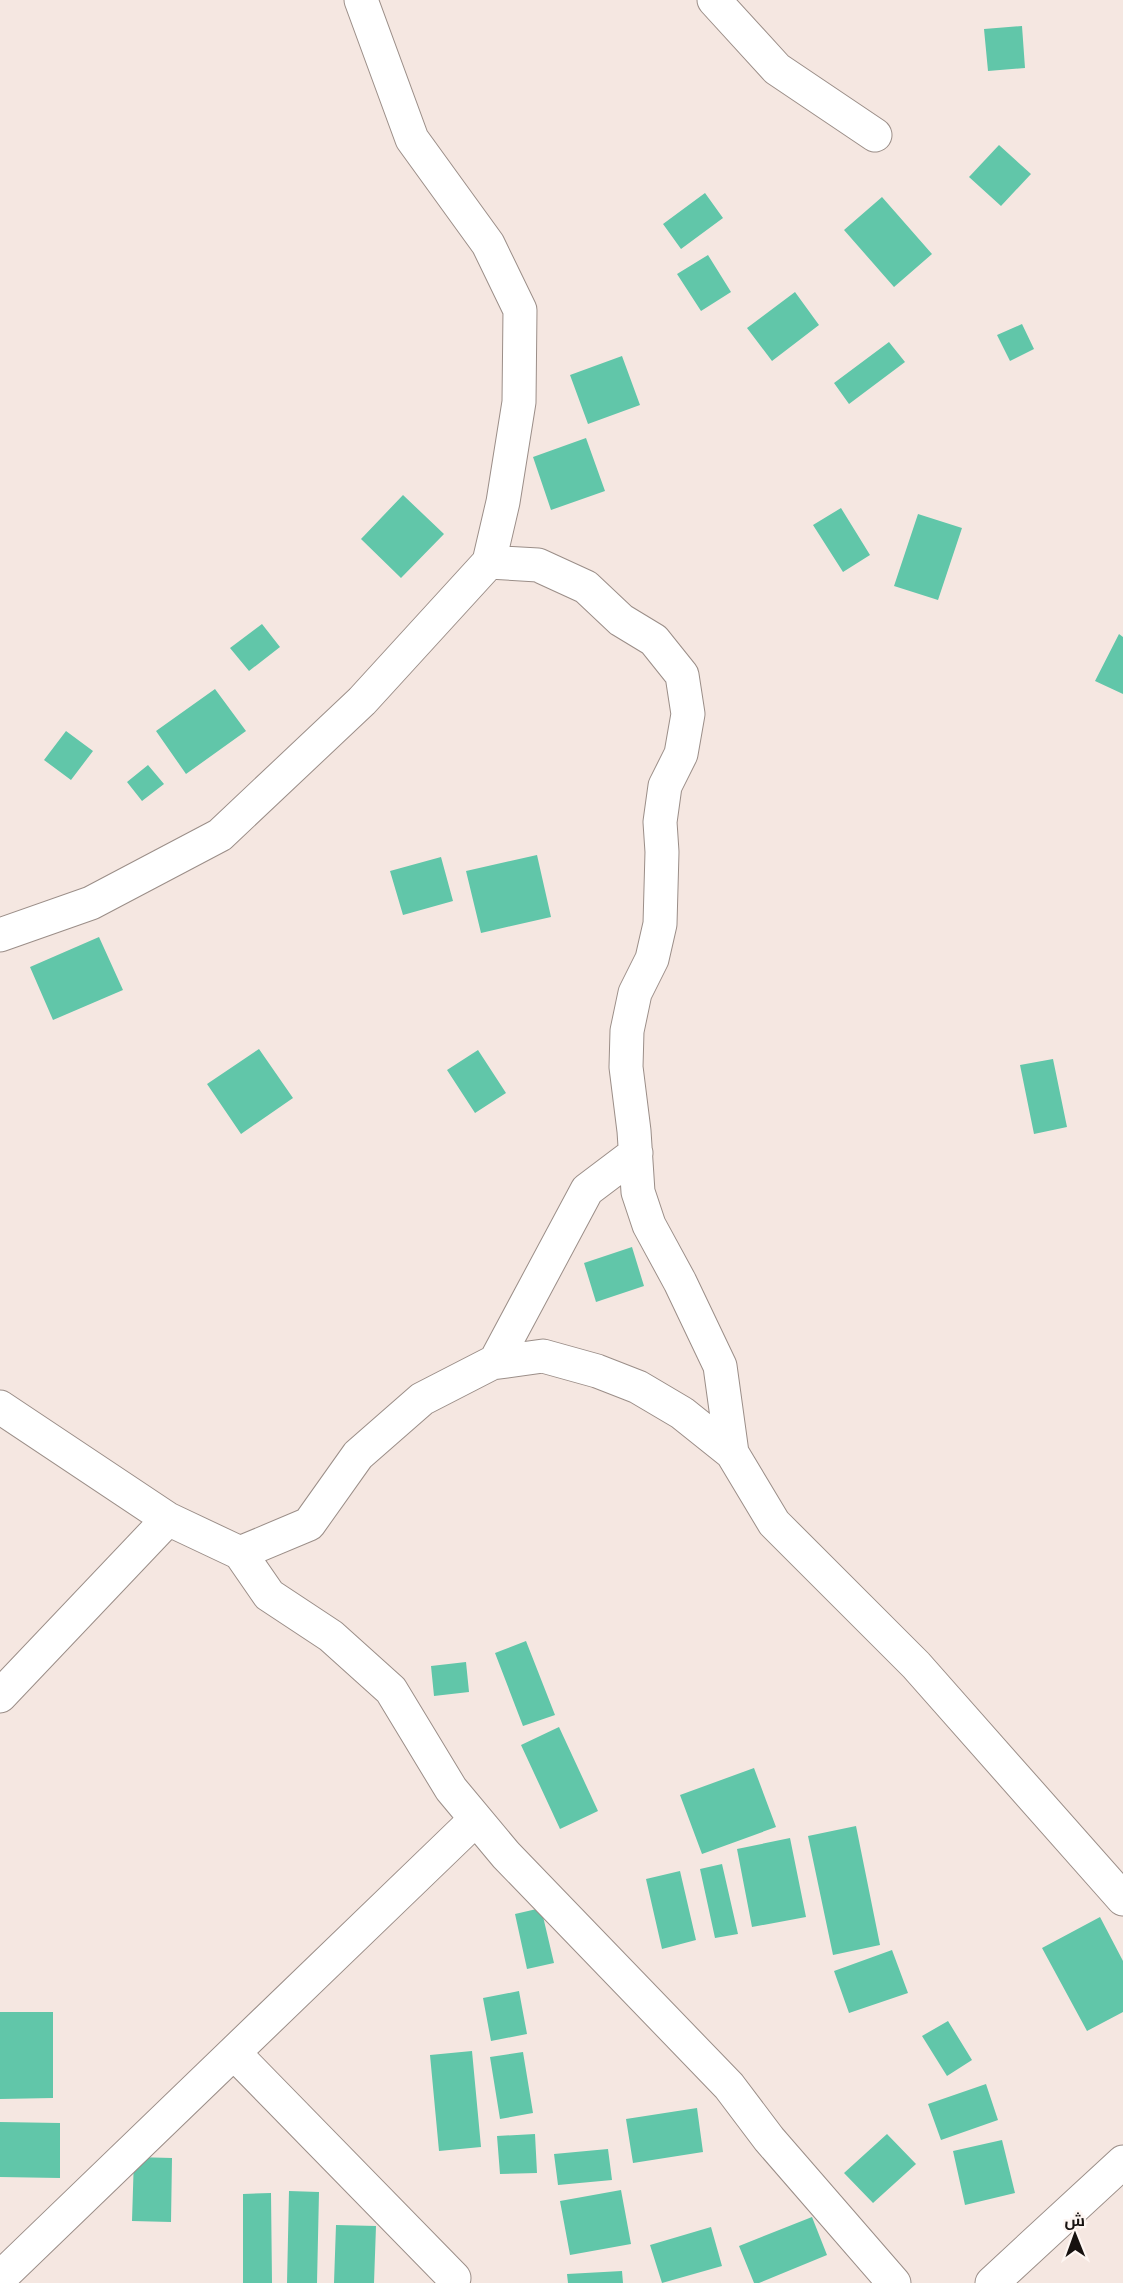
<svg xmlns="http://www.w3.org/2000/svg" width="1123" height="2283" viewBox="0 0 1123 2283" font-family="'Public Sans',Cairo,sans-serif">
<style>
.building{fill:#61c6a9}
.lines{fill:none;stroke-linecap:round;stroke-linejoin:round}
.street-casing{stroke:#9b8e88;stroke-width:35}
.street{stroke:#fff;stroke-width:33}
</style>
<rect width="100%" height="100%" fill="#f5e7e1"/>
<path class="building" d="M1022 26 1025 68 988 71 984 29Z
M999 145 1031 174 1001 206 969 177Z
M705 193 723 218 681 249 663 224Z
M882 197 932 254 894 287 844 230Z
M708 255 731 292 701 311 677 274Z
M795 292 819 325 772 361 747 328Z
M1022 324 1034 349 1010 361 997 335Z
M889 342 905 362 849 404 834 383Z
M622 356 640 405 588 424 570 375Z
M586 438 605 491 551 510 533 457Z
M403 495 444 534 401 578 361 539Z
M841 508 870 555 843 572 813 525Z
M918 514 962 528 938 600 894 586Z
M262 624 280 647 249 671 230 648Z
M1119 634 1123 637V694L1095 681Z
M215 689 246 731 186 774 156 731Z
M66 731 93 751 71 780 44 760Z
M148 765 164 784 142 801 127 782Z
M537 855 551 917 481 933 466 871Z
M441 857 453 901 403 915 390 871Z
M99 937 123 990 53 1020 30 967Z
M259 1049 293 1098 241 1134 207 1084Z
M478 1050 506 1093 475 1113 447 1070Z
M1053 1059 1067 1127 1034 1134 1020 1065Z
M632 1247 644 1286 596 1302 584 1263Z
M526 1641 555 1715 523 1726 495 1653Z
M466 1662 469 1692 434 1696 431 1666Z
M559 1727 598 1811 560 1829 521 1745Z
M754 1768 776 1827 702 1854 680 1795Z
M856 1826 880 1945 833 1955 808 1836Z
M790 1838 806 1917 752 1927 737 1849Z
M722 1864 738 1934 715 1938 700 1869Z
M680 1871 696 1940 662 1949 646 1879Z
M541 1908 554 1963 527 1969 515 1914Z
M1100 1917 1123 1961V2012L1087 2031 1042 1948Z
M892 1950 908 1993 849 2013 834 1971Z
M519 1991 527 2034 491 2041 483 1998Z
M0 2012H53V2098L0 2099Z
M948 2021 972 2060 947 2076 922 2036Z
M472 2051 481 2147 439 2151 430 2055Z
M523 2052 533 2113 500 2119 490 2057Z
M986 2084 998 2120 941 2140 928 2104Z
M697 2108 703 2152 633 2163 626 2119Z
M0 2122 60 2123V2178L0 2177Z
M535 2134 537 2173 500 2174 497 2136Z
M887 2134 916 2164 873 2203 844 2173Z
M1002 2140 1015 2193 965 2205 953 2151Z
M608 2149 612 2180 558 2185 554 2154Z
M134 2157 172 2158 171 2222 132 2221Z
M621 2190 631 2244 570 2255 560 2201Z
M289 2191 319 2192 317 2283H287Z
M271 2193 272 2283H243V2194Z
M812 2217 827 2255 759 2283H754L739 2246Z
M336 2225 376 2226 374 2283H334Z
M711 2227 722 2266 662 2283 650 2245Z
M622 2271 623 2283H568L567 2274Z"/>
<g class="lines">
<g class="street-casing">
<path id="street" d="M714 0 777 69 875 135
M489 562 538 565 586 587 621 620 654 640 682 675 688 714 681 754 665 786 660 822 662 852 660 924 652 959 635 993 627 1031 626 1067 634 1131 638 1192 649 1225 680 1282 720 1366 732 1453
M0 935 91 903 220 835 362 701 489 562 503 502 519 402 520 310 488 244 412 139 361 0
M495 1362 587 1190 636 1153
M0 1407 168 1519 240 1553
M0 1696 168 1519
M234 2053 454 2278
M0 2278 476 1819
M894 2283 769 2139 729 2086 506 1855 451 1789 391 1690 331 1636 269 1595 240 1553 309 1524 358 1455 422 1399 492 1363 543 1356 597 1371 638 1387 682 1413 732 1453 774 1523 916 1665 1123 1899
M992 2283 1123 2162"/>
</g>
<use href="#street" class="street"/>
</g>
<g transform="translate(1075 2235) rotate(359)" stroke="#fef6f2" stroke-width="4.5" paint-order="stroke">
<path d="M0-4.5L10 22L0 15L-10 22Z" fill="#16110f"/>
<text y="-9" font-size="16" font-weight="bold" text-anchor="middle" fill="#16110f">ش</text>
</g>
</svg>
